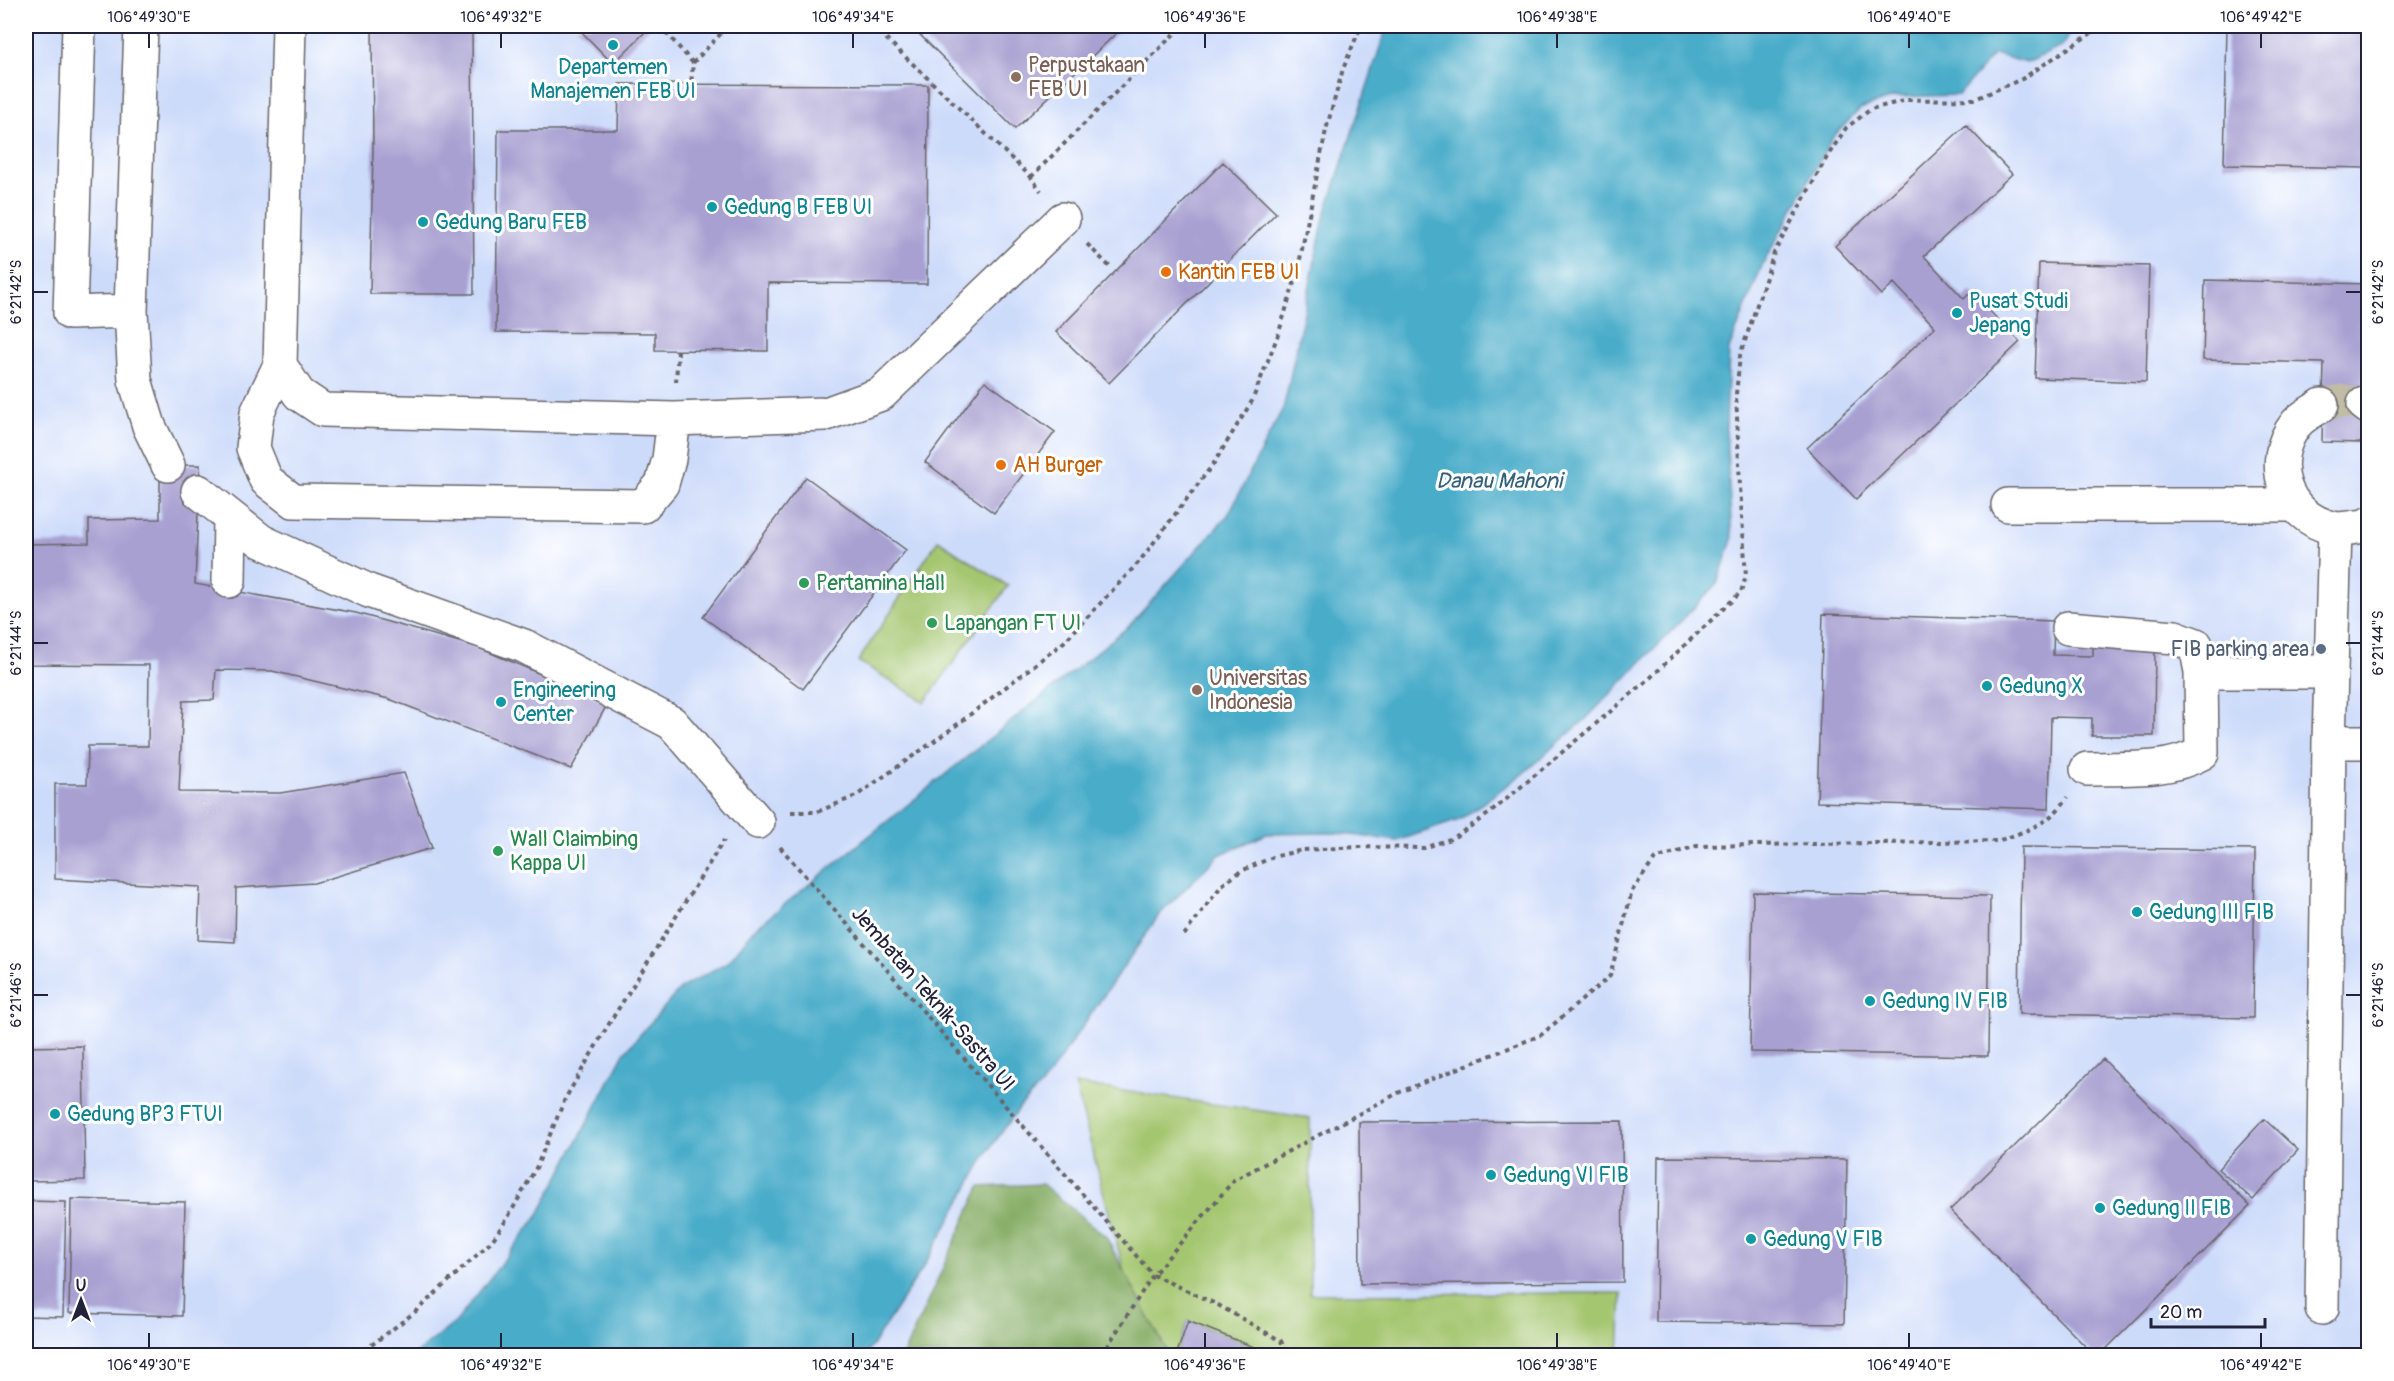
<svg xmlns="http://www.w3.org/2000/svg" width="2394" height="1381" viewBox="0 0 2394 1381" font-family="Pangolin,sans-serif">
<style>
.built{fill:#cddbfa}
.green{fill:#a4c66f;stroke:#637455;stroke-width:1.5}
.forest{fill:#83ab62;stroke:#52664e;stroke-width:1.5}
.water{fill:#4aacc9;stroke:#366782;stroke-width:1.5}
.building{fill:#a8a0d1}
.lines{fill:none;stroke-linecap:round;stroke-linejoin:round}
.minor-tunnel{stroke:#c1bca6;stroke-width:33;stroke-dasharray:33 16;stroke-linecap:butt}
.minor-casing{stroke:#68656a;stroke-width:36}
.path{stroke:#68656a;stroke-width:4;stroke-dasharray:4.5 4.5;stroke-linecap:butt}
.minor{stroke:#fff;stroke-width:33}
.ticks{fill:none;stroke:#22223b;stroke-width:2}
.culture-dot{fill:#0f9aa8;stroke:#fff;stroke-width:2}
.education-dot{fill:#8d6e63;stroke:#fff;stroke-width:2}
.food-dot{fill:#e8710a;stroke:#fff;stroke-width:2}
.leisure-dot{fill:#2e9e5b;stroke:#fff;stroke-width:2}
.service-dot{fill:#5c6f8a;stroke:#fff;stroke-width:2}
.labels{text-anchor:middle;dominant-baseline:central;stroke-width:6;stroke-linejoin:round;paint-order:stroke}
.education-label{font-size:21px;fill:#785e54;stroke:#fff;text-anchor:start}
.culture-label{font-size:21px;fill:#0d838f;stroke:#fff;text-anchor:start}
.food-label{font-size:21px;fill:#c56008;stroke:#fff;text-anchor:start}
.leisure-label{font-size:21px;fill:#27864d;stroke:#fff;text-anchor:start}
.service-label{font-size:21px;fill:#4e5e75;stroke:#fff;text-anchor:end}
.street-label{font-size:21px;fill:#22223b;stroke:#fff}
.water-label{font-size:22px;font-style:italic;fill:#34607b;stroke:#fff}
.neatline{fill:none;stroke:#22223b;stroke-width:2}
.ticks-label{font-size:15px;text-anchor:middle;fill:#22223b}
</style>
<rect width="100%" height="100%" fill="#fff"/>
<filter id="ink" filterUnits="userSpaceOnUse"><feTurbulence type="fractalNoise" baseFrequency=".0167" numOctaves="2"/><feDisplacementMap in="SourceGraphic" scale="12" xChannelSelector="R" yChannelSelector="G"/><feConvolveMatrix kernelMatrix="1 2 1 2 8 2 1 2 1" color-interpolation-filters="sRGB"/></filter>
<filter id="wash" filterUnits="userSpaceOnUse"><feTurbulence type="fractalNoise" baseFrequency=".008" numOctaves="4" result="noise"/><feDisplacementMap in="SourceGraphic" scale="24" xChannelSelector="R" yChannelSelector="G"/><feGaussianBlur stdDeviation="1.35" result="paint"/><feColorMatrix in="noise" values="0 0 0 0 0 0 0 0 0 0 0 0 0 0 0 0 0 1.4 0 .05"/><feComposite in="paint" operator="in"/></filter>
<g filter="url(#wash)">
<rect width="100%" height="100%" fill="#e9e2c1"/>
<path class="built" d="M26 26H2368V1355H26Z"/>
<path class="green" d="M938 540 1008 586 925 702 858 661Z
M1075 1084 1310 1118V1294L1622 1293 1619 1355H1274L1188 1321 1176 1355H1146Z"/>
<path class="forest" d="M1042 1184 1106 1237 1169 1355H903L980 1187Z"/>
<path class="water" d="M1387 26H2075L2061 47 2027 63 1994 54 1959 95 1895 97 1860 109 1833 137 1762 266 1729 349 1726 429 1732 540 1717 584 1586 719 1520 776 1459 820 1397 841 1336 833 1267 834 1219 855 1159 915 1045 1081 1020 1107 989 1150 924 1266 866 1355H414L456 1322 538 1216 624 1053 681 988 729 961 754 929 1129 626 1228 515 1284 406 1324 218Z"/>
<g id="blocks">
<path class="building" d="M372 26H472L474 294H370L373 151Z
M576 26H651L613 64Z
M911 26H1124L1015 129Z
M2227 26H2368V168L2224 165Z
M619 84 928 85 927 284 768 283V351L655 350V333L496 332 498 130H618Z
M1966 125 2012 174 1924 256 1964 299 1971 292 2020 342 1856 499 1807 448 1935 327 1894 283 1881 295 1835 246Z
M1223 162 1276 213 1109 383 1056 332Z
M2039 263 2149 266 2146 382 2035 378Z
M2205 280 2368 284V364H2364L2363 443 2322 442 2324 363 2203 360Z
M985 381 1055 432 994 513 925 462Z
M160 465H200L195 584 356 613 477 647 608 703 571 769 389 699 272 671 216 670 214 700 183 701 179 792 280 793 404 773 432 848 314 883 236 888 235 942 198 940 200 887 55 879V784H87L88 746H148L149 665 28 664 26 544 89 543V520L160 519Z
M806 477 906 550 803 689 703 617Z
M1823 614 2054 621 2053 655 2093 656V638L2155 639 2154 736H2092V718L2051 717 2049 809 1817 802Z
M2021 847 2255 850 2253 1018 2019 1014Z
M1753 892 1990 896 1988 1056 1750 1052Z
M83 1046 85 1180 26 1181V1047Z
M2103 1059 2250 1206 2099 1356H2095L1950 1210Z
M2264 1119 2298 1150 2253 1200 2218 1169Z
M1622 1121 1623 1282 1360 1284 1359 1122Z
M1658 1157 1847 1159 1844 1324 1656 1322Z
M71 1199 185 1202 182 1316 69 1313Z
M26 1201 66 1202 63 1317 26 1316Z
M1188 1321 1274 1355V1356H1176Z"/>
</g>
</g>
<g filter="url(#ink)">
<use href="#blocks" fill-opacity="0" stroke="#68656a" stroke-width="1.5"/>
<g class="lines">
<path class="minor-tunnel" d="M2322 405 2343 401 2364 404"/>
<g class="minor-casing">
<path id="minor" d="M79 26 70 313 131 311 135 380 149 426 168 465
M289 26 280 365 299 394 323 410 674 419 826 414 881 394 1063 219
M131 311 141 26
M280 365 257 413 253 448 266 480 293 501 643 506 662 484 669 459 674 419
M2364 404 2368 407
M2322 405C2314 411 2302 416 2296 424 2266 462 2284 517 2333 528 2342 530 2355 527 2365 526L2368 524
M198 491 261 541 369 591 524 646 672 723 758 822
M2008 505H2295
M229 581 230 518
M2068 628 2175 637 2196 645 2201 672 2202 753C2167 772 2126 768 2087 769
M2201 672H2330
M2329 742H2368
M2322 1308 2329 742 2335 529"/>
</g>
<path class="path" d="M660 26 693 63 691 84
M873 26 1031 177 1041 191
M693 63 728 26
M1031 177 1182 26
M1087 244 1112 269
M676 382 678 350
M791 812H817L856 796 950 730 1064 642 1139 562 1214 463 1252 401 1278 335 1297 274 1326 130 1343 69 1361 26
M780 847 1153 1275 1218 1305 1281 1341 1288 1356
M1184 935 1222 885 1241 871 1273 857 1302 850 1357 847 1424 848 1453 838 1490 813 1649 679 1741 592 1746 576 1740 487 1736 394 1740 356 1774 253 1827 157 1846 128 1871 109 1907 100 1975 99 2022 79 2102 26
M357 1356 415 1312 491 1242 507 1219 536 1168 565 1099 607 1027 724 840
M1104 1356 1110 1342 1153 1275 1234 1180 1400 1092 1541 1035 1610 976 1632 891 1655 859 1697 846 1997 841C2025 832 2051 823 2068 797"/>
<use href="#minor" class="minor"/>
</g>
</g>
<path class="ticks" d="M149 33V48M501 33V48M853 33V48M1205 33V48M1557 33V48M1909 33V48M2261 33V48M33 292H48M2346 292H2361M33 643H48M2346 643H2361M33 995H48M2346 995H2361M149 1333V1348M501 1333V1348M853 1333V1348M1205 1333V1348M1557 1333V1348M1909 1333V1348M2261 1333V1348"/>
<g class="culture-dot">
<circle cx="613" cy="45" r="6"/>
<circle cx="712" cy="207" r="6"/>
<circle cx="423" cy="222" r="6"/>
<circle cx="1957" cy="313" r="6"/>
<circle cx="1987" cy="686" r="6"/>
<circle cx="501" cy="702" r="6"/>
<circle cx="2137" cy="912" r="6"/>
<circle cx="1870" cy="1001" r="6"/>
<circle cx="55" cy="1114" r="6"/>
<circle cx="1491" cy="1175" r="6"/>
<circle cx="2100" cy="1208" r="6"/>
<circle cx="1751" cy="1239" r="6"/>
</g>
<g class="education-dot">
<circle cx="1016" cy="77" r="6"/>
<circle cx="1197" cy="690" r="6"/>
</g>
<g class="food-dot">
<circle cx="1166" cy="272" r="6"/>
<circle cx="1001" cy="465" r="6"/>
</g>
<g class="leisure-dot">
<circle cx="804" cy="583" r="6"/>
<circle cx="932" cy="623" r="6"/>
<circle cx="498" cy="851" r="6"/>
</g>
<circle class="service-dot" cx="2321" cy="649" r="6"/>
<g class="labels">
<g class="education-label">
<text x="1028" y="65">Perpustakaan<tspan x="1028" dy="24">FEB UI</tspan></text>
<text x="1209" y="678">Universitas<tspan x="1209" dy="24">Indonesia</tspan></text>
</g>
<g class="culture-label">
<text x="613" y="67" text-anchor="middle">Departemen<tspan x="613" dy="24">Manajemen FEB UI</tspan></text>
<text x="724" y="207">Gedung B FEB UI</text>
<text x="435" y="222">Gedung Baru FEB</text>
<text x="1969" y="301">Pusat Studi<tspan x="1969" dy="24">Jepang</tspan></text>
<text x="1999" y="686">Gedung X</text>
<text x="513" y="690">Engineering<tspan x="513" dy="24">Center</tspan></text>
<text x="2149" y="912">Gedung III FIB</text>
<text x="1882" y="1001">Gedung IV FIB</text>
<text x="67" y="1114">Gedung BP3 FTUI</text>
<text x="1503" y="1175">Gedung VI FIB</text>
<text x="2112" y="1208">Gedung II FIB</text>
<text x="1763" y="1239">Gedung V FIB</text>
</g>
<g class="food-label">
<text x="1178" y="272">Kantin FEB UI</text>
<text x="1013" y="465">AH Burger</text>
</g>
<g class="leisure-label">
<text x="816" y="583">Pertamina Hall</text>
<text x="944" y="623">Lapangan FT UI</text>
<text x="510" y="839">Wall Claimbing<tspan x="510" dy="24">Kappa UI</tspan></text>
</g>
<g class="service-label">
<text x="2309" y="649">FIB parking area</text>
</g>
<g class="street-label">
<text transform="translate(933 999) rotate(49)">Jembatan Teknik-Sastra UI</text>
</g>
<g class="water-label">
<text x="1499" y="481">Danau Mahoni</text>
</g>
</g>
<rect width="2394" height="1381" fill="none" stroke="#fff" stroke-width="66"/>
<g transform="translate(81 1300)" stroke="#ffffff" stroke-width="4.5" paint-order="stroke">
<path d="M0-4.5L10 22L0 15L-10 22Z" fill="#22223b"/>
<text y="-9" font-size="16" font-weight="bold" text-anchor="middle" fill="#22223b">U</text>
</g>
<path d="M2151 1318v9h114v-9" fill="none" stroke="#22223b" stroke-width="3"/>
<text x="2160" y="1318" font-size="18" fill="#22223b" stroke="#ffffff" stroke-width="4.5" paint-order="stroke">20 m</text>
<rect x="33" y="33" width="2328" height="1315" class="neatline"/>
<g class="ticks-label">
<text x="149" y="22">106°49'30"E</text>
<text x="501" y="22">106°49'32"E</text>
<text x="853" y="22">106°49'34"E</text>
<text x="1205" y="22">106°49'36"E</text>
<text x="1557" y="22">106°49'38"E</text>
<text x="1909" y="22">106°49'40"E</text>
<text x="2261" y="22">106°49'42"E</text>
<text transform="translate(16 292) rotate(-90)" y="5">6°21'42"S</text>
<text transform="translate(2378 292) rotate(-90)" y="5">6°21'42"S</text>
<text transform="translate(16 643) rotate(-90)" y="5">6°21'44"S</text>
<text transform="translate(2378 643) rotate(-90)" y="5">6°21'44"S</text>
<text transform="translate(16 995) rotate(-90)" y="5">6°21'46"S</text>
<text transform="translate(2378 995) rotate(-90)" y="5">6°21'46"S</text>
<text x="149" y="1370">106°49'30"E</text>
<text x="501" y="1370">106°49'32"E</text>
<text x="853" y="1370">106°49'34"E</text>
<text x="1205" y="1370">106°49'36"E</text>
<text x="1557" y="1370">106°49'38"E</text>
<text x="1909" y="1370">106°49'40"E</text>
<text x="2261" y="1370">106°49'42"E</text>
</g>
</svg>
